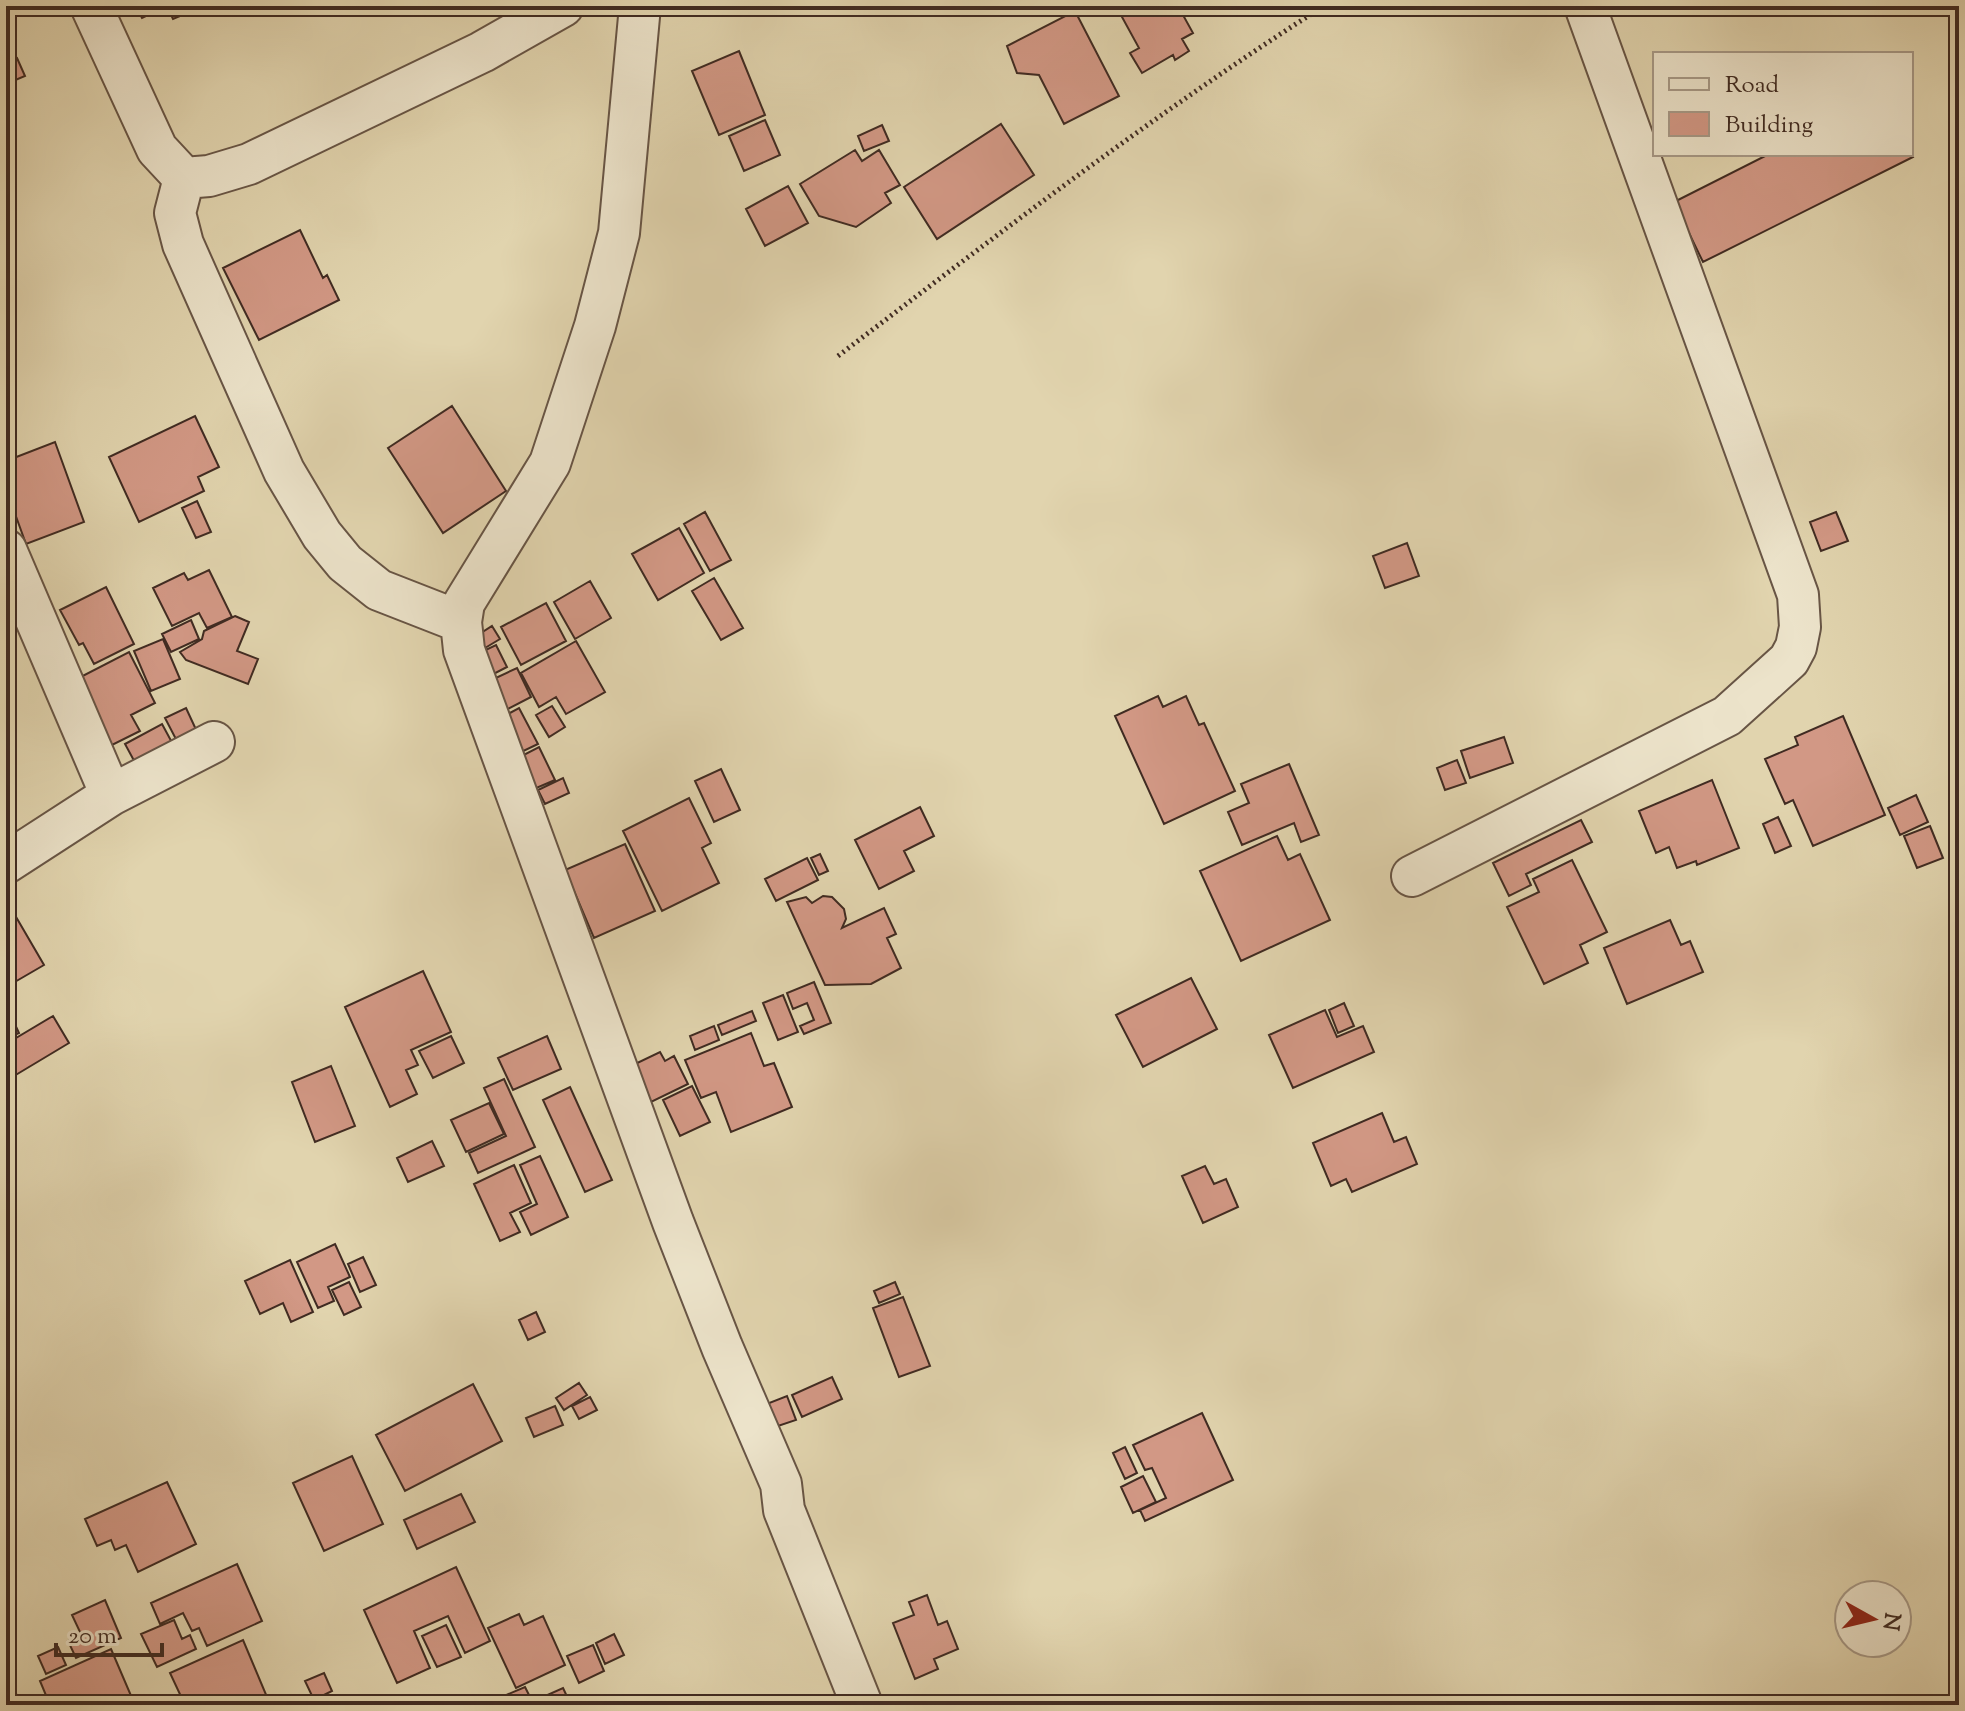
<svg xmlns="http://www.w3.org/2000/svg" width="1965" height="1711" viewBox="0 0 1965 1711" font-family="'Sorts Mill Goudy',serif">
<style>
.building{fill:#d29885;stroke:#402b22;stroke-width:2}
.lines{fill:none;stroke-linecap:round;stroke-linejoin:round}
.minor-casing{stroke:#685545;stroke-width:44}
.path{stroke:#402b22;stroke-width:5;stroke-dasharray:2 4;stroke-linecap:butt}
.minor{stroke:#ece3ca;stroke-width:40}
</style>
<rect width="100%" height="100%" fill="#e1d4ae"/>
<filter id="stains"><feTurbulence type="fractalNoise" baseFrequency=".0025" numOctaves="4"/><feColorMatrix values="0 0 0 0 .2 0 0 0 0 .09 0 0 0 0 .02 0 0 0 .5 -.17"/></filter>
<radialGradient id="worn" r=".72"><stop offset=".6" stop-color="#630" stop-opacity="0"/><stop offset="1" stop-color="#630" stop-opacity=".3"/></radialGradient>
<path class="building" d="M136 6H167L142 18Z
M167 6H196L197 9 173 19Z
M1116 6H1178L1193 33 1182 39 1189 51 1175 60 1173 55 1142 73 1130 53 1139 48Z
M1075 11 1119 96 1064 124 1039 75 1017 73 1007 46Z
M739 51 765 115 719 135 692 71Z
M17 58 25 76 6 84V62Z
M765 120 780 155 744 171 729 136Z
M1001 124 1034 175 937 239 904 187Z
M882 125 889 141 864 151 858 136Z
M855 150 862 161 879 150 900 185 885 193 891 203 856 227 819 216 800 184Z
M1911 153 1913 157 1703 262 1674 202 1769 154Z
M788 186 808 223 765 246 746 209Z
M300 230 323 278 327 275 339 300 259 340 223 268Z
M452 406 506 491 443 533 388 448Z
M195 416 219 467 198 477 204 491 139 522 109 457Z
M55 442 84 522 26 544 6 489V461Z
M197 501 211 532 196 538 182 508Z
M705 512 731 560 710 571 684 524Z
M1836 512 1848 541 1821 551 1810 522Z
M679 528 704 573 658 600 632 554Z
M1407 543 1419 576 1385 588 1373 556Z
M209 570 232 617 207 628 199 613 172 626 153 588 184 573 188 580Z
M714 578 743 628 721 640 692 591Z
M590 581 611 618 575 639 554 602Z
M106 587 134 644 94 664 83 643 79 645 60 610Z
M546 603 566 641 521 665 501 627Z
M235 616 249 622 237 651 258 659 248 684 186 660 180 652 202 639 204 631Z
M191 620 199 639 171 652 162 634Z
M492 626 500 639 475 654 467 642Z
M163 639 180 679 151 691 134 651Z
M576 641 605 692 566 714 556 697 539 707 521 673Z
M496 645 507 667 482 680 471 657Z
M129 652 155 703 131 715 140 731 102 750 69 683Z
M517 668 531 697 500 713 485 683Z
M1158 696 1163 707 1186 696 1199 725 1204 723 1235 791 1164 824 1115 716Z
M552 706 565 727 549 737 536 715Z
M186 708 199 736 179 745 165 718Z
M519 708 538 744 515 755 497 720Z
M1843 716 1885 815 1813 846 1793 800 1785 804 1765 759 1798 745 1795 737Z
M162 724 175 748 138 768 125 744Z
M1504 737 1513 763 1470 778 1461 751Z
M539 747 555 780 527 792 512 761Z
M1457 760 1466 783 1445 790 1437 768Z
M1289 764 1319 835 1301 842 1294 823 1242 845 1228 812 1249 803 1241 784Z
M721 769 740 810 714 822 695 781Z
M563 778 569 793 545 804 538 790Z
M1712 780 1739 848 1697 865 1696 861 1677 868 1669 847 1656 853 1639 811Z
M1916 795 1928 822 1900 835 1888 808Z
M689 798 711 843 702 848 719 883 662 911 623 831Z
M920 807 934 836 904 851 914 871 879 889 855 840Z
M1778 817 1791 846 1775 853 1763 824Z
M1581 820 1592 842 1526 874 1531 885 1509 896 1493 863Z
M1930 826 1943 858 1917 868 1904 836Z
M1277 836 1288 860 1300 854 1330 920 1241 961 1200 871Z
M625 844 655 911 594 938 565 870Z
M820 854 828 871 819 875 811 858Z
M807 858 818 880 776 901 765 879Z
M1572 860 1607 932 1580 945 1588 963 1544 984 1507 907 1539 892 1533 879Z
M823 896 832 897 844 909 846 919 842 928 884 908 896 934 887 938 901 968 871 984 825 985 787 902 806 897 812 903Z
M12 910 44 965 13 983 6 972V913Z
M1670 920 1681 945 1690 941 1703 972 1627 1004 1604 948Z
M423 971 451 1032 411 1050 418 1065 406 1070 417 1094 390 1107 345 1007Z
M1191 978 1217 1029 1143 1067 1116 1015Z
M814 982 831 1023 804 1034 800 1026 814 1020 807 1003 793 1009 787 993Z
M783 995 798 1032 778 1040 763 1003Z
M1344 1003 1354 1026 1338 1033 1329 1010Z
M6 1005 19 1033 6 1039Z
M1325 1010 1337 1037 1363 1026 1374 1052 1293 1088 1269 1035Z
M752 1011 756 1021 722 1035 718 1025Z
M53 1016 69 1043 14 1076 6 1063V1044Z
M714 1026 719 1040 695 1050 690 1036Z
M751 1033 764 1066 774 1063 792 1107 731 1132 716 1092 701 1098 685 1060Z
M451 1036 464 1063 433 1078 419 1051Z
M547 1036 561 1069 513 1090 498 1058Z
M660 1052 665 1061 674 1056 688 1084 651 1102 633 1065Z
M331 1066 355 1126 315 1142 292 1082Z
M504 1079 535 1147 478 1173 469 1153 506 1136 484 1088Z
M692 1086 710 1122 680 1136 663 1100Z
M570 1087 612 1180 585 1192 543 1100Z
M489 1103 504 1134 466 1152 451 1120Z
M1382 1113 1394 1142 1406 1137 1417 1164 1352 1192 1346 1179 1331 1186 1313 1143Z
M432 1141 444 1166 408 1182 397 1158Z
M540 1156 568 1217 531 1235 520 1212 537 1204 520 1165Z
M514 1165 531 1203 510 1213 520 1232 500 1241 474 1184Z
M1205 1166 1214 1184 1226 1179 1238 1207 1203 1223 1182 1176Z
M335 1244 350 1277 328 1287 334 1301 318 1308 297 1262Z
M363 1257 376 1285 360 1292 348 1264Z
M290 1260 313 1312 291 1322 283 1303 260 1314 245 1281Z
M349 1282 361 1307 344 1315 332 1290Z
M895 1282 900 1294 879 1303 874 1291Z
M903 1297 930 1366 899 1377 873 1308Z
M536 1312 545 1332 528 1340 519 1320Z
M832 1377 842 1399 802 1417 792 1395Z
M579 1383 587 1395 564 1410 556 1398Z
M473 1384 502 1441 405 1491 376 1435Z
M787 1396 796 1420 772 1428 764 1405Z
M590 1397 597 1410 579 1419 572 1406Z
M555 1406 563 1425 534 1437 526 1418Z
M1202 1413 1233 1480 1145 1521 1140 1510 1166 1498 1152 1468 1145 1470 1133 1445Z
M1125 1447 1137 1473 1125 1479 1113 1453Z
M352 1456 383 1524 324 1551 293 1483Z
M1143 1476 1156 1502 1133 1513 1121 1487Z
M167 1482 196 1544 138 1572 126 1545 115 1550 111 1540 97 1546 85 1519Z
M461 1494 475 1522 417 1549 404 1520Z
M237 1564 262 1621 207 1646 199 1628 192 1631 183 1613 160 1624 151 1603Z
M456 1567 490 1641 465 1653 448 1616 414 1631 430 1668 397 1683 364 1610Z
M927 1595 938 1625 947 1621 958 1649 934 1659 938 1669 915 1679 893 1623 914 1615 909 1602Z
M105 1600 121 1638 76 1658 68 1641 81 1634 72 1615Z
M519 1614 524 1625 543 1616 565 1665 516 1688 488 1628Z
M174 1620 182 1639 190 1635 196 1649 157 1667 141 1634Z
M446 1625 461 1657 437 1667 422 1636Z
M614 1634 624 1655 605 1664 596 1643Z
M243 1640 267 1697 249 1705H185L170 1673Z
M593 1645 604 1671 579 1683 567 1656Z
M58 1647 66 1665 46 1674 38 1656Z
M111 1649 135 1705H50L40 1681Z
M324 1673 332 1691 314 1700 305 1681Z
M525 1687 531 1699 517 1705H508L504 1696Z
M563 1688 571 1705H525Z
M14 1689 21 1705H6V1692Z"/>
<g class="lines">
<g class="minor-casing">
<path id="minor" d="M91 6 157 149 184 178 209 176 249 164 482 52 563 6
M640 6 619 233 595 326 550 463 464 603 461 622 464 650 673 1222 722 1347 781 1484 784 1510 862 1705
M184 178 175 213 183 244 284 471 322 535 345 563 379 590 461 622
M6 550 111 795
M6 863 111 795 214 742
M1412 876 1727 716 1789 660 1796 647 1800 627 1798 595 1585 6"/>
</g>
<path class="path" d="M838 356C997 235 1155 113 1324 6"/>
<use href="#minor" class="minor"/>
</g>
<rect width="1965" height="1711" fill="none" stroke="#e1d4ae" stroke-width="32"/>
<rect x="8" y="8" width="1949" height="1695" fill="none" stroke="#402b22" stroke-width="4"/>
<rect x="16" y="16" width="1933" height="1679" fill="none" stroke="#402b22" stroke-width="2"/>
<rect x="1653" y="52" width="260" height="104" fill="#ece3ca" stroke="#a79987" stroke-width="2"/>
<rect x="1669" y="78" width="40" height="12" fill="#ece3ca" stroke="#a79987" stroke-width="2"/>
<text x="1725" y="92" font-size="24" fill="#402b22">Road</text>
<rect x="1669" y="112" width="40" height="24" fill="#d29885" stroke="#a79987" stroke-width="2"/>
<text x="1725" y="132" font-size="24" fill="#402b22">Building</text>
<g transform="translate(1873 1619) rotate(98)"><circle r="38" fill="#ece3ca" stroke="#a79987" stroke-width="2"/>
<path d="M0-6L14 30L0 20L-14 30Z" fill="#8f2418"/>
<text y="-12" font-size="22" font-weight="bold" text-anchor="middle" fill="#402b22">N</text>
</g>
<path d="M56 1643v12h106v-12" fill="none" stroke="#402b22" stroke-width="4"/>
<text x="68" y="1643" font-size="24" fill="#402b22" stroke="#ece3ca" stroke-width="6" paint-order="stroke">20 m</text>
<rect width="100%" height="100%" filter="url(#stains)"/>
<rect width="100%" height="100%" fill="url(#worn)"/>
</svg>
